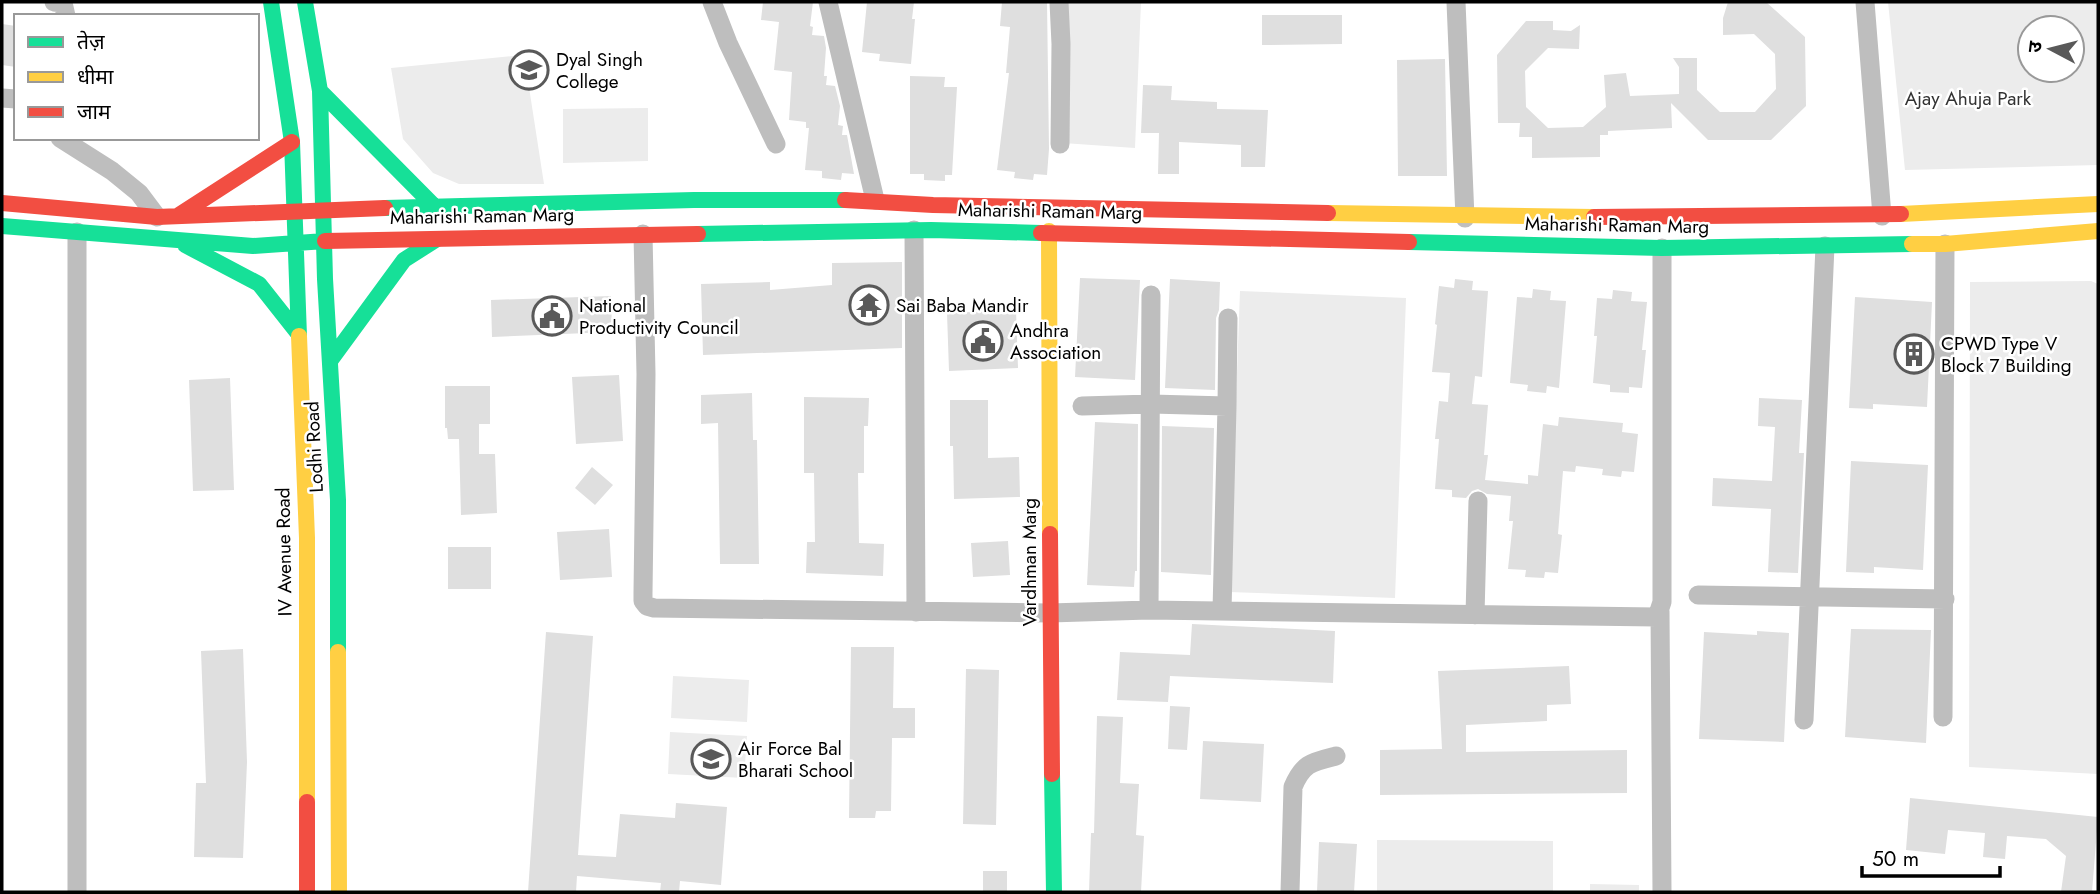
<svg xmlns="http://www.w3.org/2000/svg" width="2100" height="894" viewBox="0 0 2100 894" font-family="Jost,'Noto Sans Devanagari',sans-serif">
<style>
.green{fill:#ececec;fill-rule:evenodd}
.building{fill:#dfdfdf}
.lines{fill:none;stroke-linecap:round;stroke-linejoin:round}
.street{stroke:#bebebe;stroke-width:19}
.fast{stroke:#16e098;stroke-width:16}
.slow{stroke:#ffcf43;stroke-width:16}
.jam{stroke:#f24e42;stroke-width:16}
.labels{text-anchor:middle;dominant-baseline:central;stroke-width:5;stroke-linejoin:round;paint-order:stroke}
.poi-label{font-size:19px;fill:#000;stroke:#fff;text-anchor:start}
.park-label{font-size:19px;fill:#333;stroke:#fff}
.street-label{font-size:19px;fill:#000;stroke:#fff}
</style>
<rect width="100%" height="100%" fill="#fff"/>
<path class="green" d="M1066 2H1141L1135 148 1063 143Z
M1888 2H2098V165L1905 170ZM2030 28H2072V70H2030Z
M524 55 544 184H459L433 173 403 139 391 68Z
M648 108V161L563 163V109Z
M2091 281 2098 284V774L1969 767 1970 282Z
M1240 291 1406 298 1395 598 1229 592Z
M673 676 749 680 747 722 671 718Z
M670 732 747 736 744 778 668 774Z
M1377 840 1553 841V892H1377Z
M1590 884 1639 885V892H1590Z"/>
<path class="building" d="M763 2H813L810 26 813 27 812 35 824 36 826 48 824 76H827L826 85 835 86 840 106 838 125 843 126 842 135H847L854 174 842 173 841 180 822 178V171L805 170 809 128H806V122L789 120 792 72 774 70 779 22 761 20Z
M867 2H914L912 19H915L911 64 879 61 880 54 862 52Z
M1002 2H1047L1049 149 1047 175 1034 174 1033 180 1014 178 1015 172 997 170 1009 73H1006L1010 27 1000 26Z
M1728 2H1766L1805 37 1806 106 1771 140H1708L1671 103 1672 128 1608 131V135H1600V157L1532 158V137H1519L1520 123H1498L1497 55 1526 21H1553V30L1571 31 1580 25 1579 49 1548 48 1525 71 1526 107 1548 128 1583 127 1606 107 1604 75 1626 73 1630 96 1679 94V67L1673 58H1697V90L1720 112H1755L1776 89 1775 54 1754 34 1723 35V18Z
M1262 15H1342V44L1262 45Z
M2 24 16 26V67L2 65Z
M1445 59 1447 176H1398L1397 60Z
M910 76 945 77 944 87H957L952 175H945V181L924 180V174H910Z
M1143 85 1172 86 1171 100 1217 102V109L1268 110 1265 167H1241V145L1179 142V174H1158L1159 133H1141Z
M902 262V348L703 355 701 284 770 282V290L832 285V263Z
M1080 278 1140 280 1135 380 1075 377Z
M1170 279 1220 282 1219 310 1216 318 1215 390 1165 388Z
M1455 279 1473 281 1472 290 1488 291 1482 377 1475 376 1472 404 1488 405 1484 455H1488L1485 480 1528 484V475L1538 476 1543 424 1558 426 1559 417 1623 423 1622 432 1638 434 1634 472 1622 471 1621 477 1602 475 1603 469 1576 466 1575 472 1563 471 1558 534 1562 535 1558 573 1545 572 1544 578 1525 577 1526 570 1508 569 1513 521H1509L1511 496 1487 494 1478 489 1472 491 1466 498 1452 497V490L1435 489 1439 439H1435L1439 401 1448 402 1450 373 1432 372 1437 325 1435 324 1439 286 1454 288Z
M1533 289 1551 291 1550 300 1566 301 1559 388 1547 386 1546 393 1527 391 1528 385 1510 383 1517 297 1532 298Z
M1613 290 1632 292 1631 301 1647 302 1642 350H1646L1642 388 1629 387V393L1610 392V385L1593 383 1597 336H1594L1597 298 1612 299Z
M611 296 612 332 492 337 491 300Z
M1855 297 1932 302 1927 407 1873 404V409L1849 408Z
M1016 310 1018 368 949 371 947 313Z
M619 375 623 441 576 444 572 377Z
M230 378 234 490 193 491 189 380Z
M445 386H490V424H479V454H495L497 513 461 515 459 439H448L447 428H445Z
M752 393 753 440H757L759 564H720L718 423 701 424V395Z
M804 397 869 398 868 426H864V473H858L859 543 884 544 883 576 806 573 807 542H815L814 473H804Z
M1759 398 1802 400 1799 453H1804L1798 573 1768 572 1771 509 1712 506 1713 478 1772 481 1775 427 1758 426Z
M950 400H988V458L1019 457 1020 497 954 499 953 446H950Z
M1095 422 1138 424 1137 571H1135L1134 587 1087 585Z
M1162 426 1214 428 1211 575 1161 572Z
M1851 461 1928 465 1923 570 1874 567V573L1846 572Z
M592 467 613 485 595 505 575 488Z
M609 529 612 577 560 580 557 532Z
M1008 541 1010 575 973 577 971 543Z
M448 547H491V589H448Z
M1192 624 1335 631 1333 683 1170 676 1168 702 1117 700 1120 652 1190 655Z
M1851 629 1931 630 1926 743 1845 737Z
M1757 631 1789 633 1784 742 1699 739 1704 632 1757 635Z
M546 632 593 636 578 855 616 857 620 814 675 818 676 803 727 807 721 885 680 881 679 892H660L661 883 577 876 576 892H528Z
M851 647H894L893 708H915V738H892L891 811H876L875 818H849Z
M243 649 247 762 243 858 194 857 196 783H206L201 651Z
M1569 666 1571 704 1547 705V721L1466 725V752L1627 750V793L1380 795V750L1442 749 1438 671Z
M966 669 999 670 996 825 963 824Z
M1170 706 1190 707 1187 750 1168 749Z
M1097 716 1123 717 1120 783 1139 784 1136 835 1144 836 1141 892H1089L1091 833H1094Z
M1203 741 1264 744 1261 802 1200 799Z
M1910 798 2098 817 2092 892H2061L2066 856 2046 839 2007 836 2005 859 1983 857 1985 833 1948 830 1945 854 1906 850Z
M1319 842 1357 844 1354 892H1317Z
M983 871H1007V892H983Z"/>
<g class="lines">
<path class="street" d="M54 2 63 3 66 16
M712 2 728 43 776 144
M828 2 875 200
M1059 2 1061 44 1060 144
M1456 2 1465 218
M1865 2 1882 216
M2 98 16 99
M60 138 112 171 139 193 157 217
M914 230 916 612
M643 234 646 374 643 593V601L647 606 654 608 1050 613 1149 610 1657 617 1662 602V248
M1082 406 1151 404 1227 406 1222 611
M1227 406 1228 318
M1698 595 1945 599
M1149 610 1151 295
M1660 611 1662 892
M1475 615 1478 501
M1943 717 1945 244
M1804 720 1825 246
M77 892V232
M1290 892 1293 787C1303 763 1312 762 1336 756"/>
<path class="fast" d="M271 2 292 142 299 336
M305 2 320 91 325 279 338 500V652
M320 91 434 206
M385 208 694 200H845
M2 226 253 246 325 241
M698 234 931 230 1041 233
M1409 242 1662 248 1912 244
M185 245 259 284 297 332
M330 361 404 260 437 239
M1052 774 1054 892"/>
<path class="slow" d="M1328 213 1594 217
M1901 214 2098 204
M1049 231 1050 534
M1912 244H1945L2098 231
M299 336 307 538V802
M338 652 339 892"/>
<path class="jam" d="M845 200 933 205 1328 213
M2 203 157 217 385 208
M179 215 292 142
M1594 217 1901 214
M1041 233 1409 242
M325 241 698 234
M1050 534 1052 774
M307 802V892"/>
</g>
<defs>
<g id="university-ring" transform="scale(2.0125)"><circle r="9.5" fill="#fff" stroke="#595959" stroke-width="1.5"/><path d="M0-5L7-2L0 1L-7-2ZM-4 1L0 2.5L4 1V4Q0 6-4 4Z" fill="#595959"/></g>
<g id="temple-ring" transform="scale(2.0125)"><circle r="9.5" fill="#fff" stroke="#595959" stroke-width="1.5"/><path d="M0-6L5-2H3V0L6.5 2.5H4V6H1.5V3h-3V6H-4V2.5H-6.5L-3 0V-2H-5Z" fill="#595959"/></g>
<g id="civic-ring" transform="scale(2.0125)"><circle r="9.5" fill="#fff" stroke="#595959" stroke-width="1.5"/><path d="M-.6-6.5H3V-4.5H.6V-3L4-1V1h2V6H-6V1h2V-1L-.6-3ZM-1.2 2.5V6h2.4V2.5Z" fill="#595959"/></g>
<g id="building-ring" transform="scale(2.0125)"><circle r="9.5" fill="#fff" stroke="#595959" stroke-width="1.5"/><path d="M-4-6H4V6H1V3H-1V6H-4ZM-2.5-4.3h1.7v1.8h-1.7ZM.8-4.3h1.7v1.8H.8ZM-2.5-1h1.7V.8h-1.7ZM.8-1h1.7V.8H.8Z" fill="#595959"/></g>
<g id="school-ring" transform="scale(2.0125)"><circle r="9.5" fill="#fff" stroke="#595959" stroke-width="1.5"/><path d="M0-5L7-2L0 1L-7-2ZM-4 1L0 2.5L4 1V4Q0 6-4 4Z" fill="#595959"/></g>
</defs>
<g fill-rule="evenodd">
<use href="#university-ring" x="529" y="70"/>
<use href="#temple-ring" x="869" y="305"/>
<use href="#civic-ring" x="552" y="316"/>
<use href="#civic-ring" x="983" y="341"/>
<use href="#building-ring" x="1914" y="354"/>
<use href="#school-ring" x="711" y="759"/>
</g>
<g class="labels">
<g class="poi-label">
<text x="556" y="59">Dyal Singh<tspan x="556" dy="22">College</tspan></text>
<text x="579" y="305">National<tspan x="579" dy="22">Productivity Council</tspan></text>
<text x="896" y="305">Sai Baba Mandir</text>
<text x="1010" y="330">Andhra<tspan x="1010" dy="22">Association</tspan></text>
<text x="1941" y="343">CPWD Type V<tspan x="1941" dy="22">Block 7 Building</tspan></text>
<text x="738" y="748">Air Force Bal<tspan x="738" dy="22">Bharati School</tspan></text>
</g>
<g class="park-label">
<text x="1968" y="98">Ajay Ahuja Park</text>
</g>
<g class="street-label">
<text transform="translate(1050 211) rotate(1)">Maharishi Raman Marg</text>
<text transform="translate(482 216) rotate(-1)">Maharishi Raman Marg</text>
<text transform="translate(1617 225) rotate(1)">Maharishi Raman Marg</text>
<text transform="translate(314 447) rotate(-93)">Lodhi Road</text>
<text transform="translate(284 552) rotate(-91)">IV Avenue Road</text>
<text transform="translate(1029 562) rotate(-90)">Vardhman Marg</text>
</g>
</g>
<rect width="2100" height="894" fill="none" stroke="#000000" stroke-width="7"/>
<rect x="14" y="14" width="245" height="126" fill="#ffffff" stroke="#999999" stroke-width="2"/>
<rect x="28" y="37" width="35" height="10" fill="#16e098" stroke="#999999" stroke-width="2"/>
<text x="77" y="49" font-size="21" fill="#000000">तेज़</text>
<rect x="28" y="72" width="35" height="10" fill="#ffcf43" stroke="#999999" stroke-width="2"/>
<text x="77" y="84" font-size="21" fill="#000000">धीमा</text>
<rect x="28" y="107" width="35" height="10" fill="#f24e42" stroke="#999999" stroke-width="2"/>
<text x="77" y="119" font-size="21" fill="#000000">जाम</text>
<g transform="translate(2051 49) rotate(277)"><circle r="33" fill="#ffffff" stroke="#999999" stroke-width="2"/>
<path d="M0-5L12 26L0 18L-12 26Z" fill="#595959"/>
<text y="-10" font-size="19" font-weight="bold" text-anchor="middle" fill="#000000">उ</text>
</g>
<path d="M1862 866v10h138v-10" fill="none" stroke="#000000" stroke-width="3.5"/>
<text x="1872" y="866" font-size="21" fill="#000000" stroke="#ffffff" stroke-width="5" paint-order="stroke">50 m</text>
</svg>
